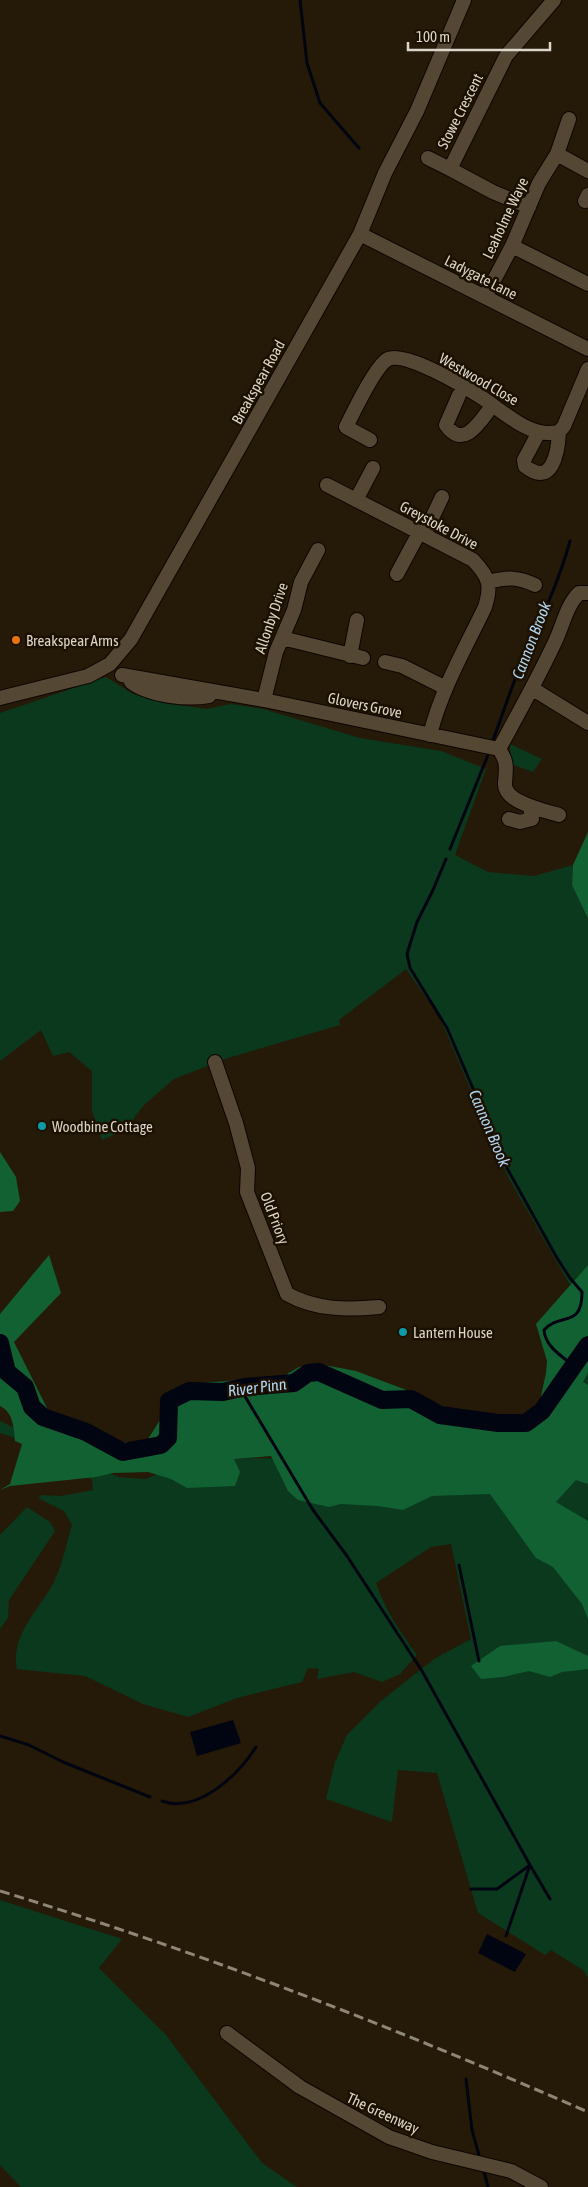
<svg xmlns="http://www.w3.org/2000/svg" width="588" height="2187" viewBox="0 0 588 2187" font-family="'Asap Condensed',sans-serif">
<style>
.green{fill:#0a391d}
.forest{fill:#126133}
.water{fill:#000511}
.lines{fill:none;stroke-linecap:round;stroke-linejoin:round}
.stream{stroke:#000511;stroke-width:3}
.river{stroke:#000511;stroke-width:18}
.minor-casing{stroke:#0e0500;stroke-width:16}
.minor{stroke:#544733;stroke-width:14}
.rail{stroke:#8e8677;stroke-width:3;stroke-dasharray:10 5;stroke-linecap:butt}
.food-dot{fill:#e8710a;stroke:#1c1101;stroke-width:2}
.culture-dot{fill:#0f9aa8;stroke:#1c1101;stroke-width:2}
.labels{text-anchor:middle;dominant-baseline:central;stroke-width:5;stroke-linejoin:round;paint-order:stroke}
.street-label{font-size:15px;fill:#dcd5c9;stroke:#1c1101}
.poi-label{font-size:15px;fill:#dcd5c9;stroke:#1c1101;text-anchor:start}
.water-label{font-size:16px;font-style:italic;fill:#b1d6f1;stroke:#1c1101}
</style>
<rect width="100%" height="100%" fill="#251a07"/>
<path class="green" d="M106 677 133 694 165 703 207 709 231 704 263 709 360 738 441 751 486 769 455 855 488 872 534 876 573 865 572 885 588 920V1265L570 1285 508 1177 439 1016 406 969 339 1020 340 1025 228 1058 174 1079 144 1105 125 1130 102 1140 92 1111V1071L69 1052 53 1056 41 1030 0 1061V713Z
M510 744 542 759 533 772 511 764Z
M588 1373V1978L583 1970 551 1950 545 1955 478 1913 437 1773 398 1770 392 1822 326 1799 335 1762 347 1735 381 1701 434 1659 471 1639 451 1544 431 1547 376 1583C385 1610 401 1633 417 1655L400 1674 382 1682 354 1672 317 1679 319 1669 308 1668 302 1682 237 1698 188 1717 143 1704 85 1676 17 1669C10 1636 38 1611 53 1584 62 1567 66 1544 72 1525L64 1511 38 1498 42 1495 61 1496 93 1490 92 1480 67 1455 0 1433V1421L118 1477 145 1479 163 1472 214 1459 348 1457 516 1438 583 1382Z
M27 1507 50 1522 55 1531 9 1600 8 1618 0 1629V1535Z
M0 1900 122 1939 99 1968 166 2035 262 2163 297 2187H21L0 2165Z"/>
<path class="forest" d="M588 832V919L572 885 573 865Z
M0 1152 16 1177 20 1201 13 1211 0 1212Z
M49 1255 61 1293 14 1342 50 1414 105 1433 119 1442H134L148 1439 160 1420 166 1395 187 1384 282 1377 299 1367 319 1364 356 1371 417 1394 455 1412 493 1414 508 1418 523 1417 540 1401 546 1373 547 1361 536 1324 588 1265V1373L583 1382 588 1385V1484L576 1480 556 1502 588 1521V1619L582 1604 553 1567 536 1558 490 1494 432 1496 403 1510 378 1506 341 1504 329 1507 298 1500 288 1491 271 1456 234 1459 240 1472 235 1486 187 1488 171 1479 148 1472 113 1473 96 1477 10 1486 0 1490 10 1484 22 1444 15 1441C14 1428 13 1412 0 1406V1314Z
M556 1641 588 1656V1669L562 1672 550 1677 529 1671 503 1677 481 1679 471 1666 500 1646Z"/>
<path class="water" d="M233 1720 241 1743 197 1756 190 1732Z
M487 1934 526 1954 515 1972 478 1953Z"/>
<g class="lines">
<path class="stream" d="M300 0 307 63 320 103 359 148
M493 740C502 716 510 691 520 667 538 625 558 585 570 541
M450 849 488 755
M446 859 433 890 417 922 407 954 410 968 447 1028 508 1170 557 1258 570 1278 582 1292C582 1329 560 1312 544 1330 545 1346 561 1356 573 1365
M240 1388 313 1510 347 1556 422 1671 530 1865 506 1936
M459 1565 479 1661
M0 1736 29 1745 63 1762 150 1797
M162 1801C198 1814 238 1775 256 1747
M471 1889H497L530 1865 550 1899
M466 2079 472 2130 480 2159
M483 2168 488 2187"/>
<path class="river" d="M0 1343 7 1372 25 1387 32 1407 43 1417 86 1432 123 1452 161 1445 168 1438 169 1401 189 1391 223 1392 245 1387 294 1383 308 1373 319 1372 382 1400 411 1399 440 1415 498 1423H526L542 1411 588 1345"/>
<g class="minor-casing">
<path id="minor" d="M557 154 588 171
M428 158 450 169
M585 201 588 195
M529 207 493 192 450 169 506 56 554 0
M360 234 588 349
M512 246 588 284
M485 297 512 246 539 183 557 154 569 119
M459 395 446 425C464 451 481 420 492 406
M539 432 524 460 525 466C552 488 558 453 559 432
M370 440 346 427C353 413 376 365 388 359 406 351 465 387 481 397 498 408 520 428 540 432 547 434 553 433 559 432L564 426 588 369
M327 485 473 560C489 577 492 585 485 607 465 649 441 690 430 735
M356 500 373 468
M424 535 442 497
M397 574 419 533
M489 582C507 577 518 577 535 585
M282 638 363 658
M350 656 357 620
M385 662 402 666 446 688
M122 675 264 700 499 749
M131 682C149 696 188 700 209 696
M533 689 588 723
M0 698 88 676 110 664 131 639 360 234 385 173 417 111 464 0
M264 700 276 652 294 610 301 582 318 550
M499 749C518 714 537 680 554 644 563 626 566 606 579 593H588
M499 749C508 763 506 767 505 783 503 802 545 811 559 815
M509 819 520 822 532 819 530 807
M215 1062 236 1123 248 1168 247 1192 287 1294C316 1310 347 1310 379 1307
M227 2033 300 2087 389 2137 432 2152 511 2171 541 2187"/>
</g>
<use href="#minor" class="minor"/>
<path class="rail" d="M0 1891C201 1952 396 2028 588 2112"/>
</g>
<circle class="food-dot" cx="16" cy="640" r="5"/>
<g class="culture-dot">
<circle cx="42" cy="1126" r="5"/>
<circle cx="403" cy="1332" r="5"/>
</g>
<g class="labels">
<g class="street-label">
<text transform="translate(460 111) rotate(-63)">Stowe Crescent</text>
<text transform="translate(505 218) rotate(-65)">Leaholme Waye</text>
<text transform="translate(481 277) rotate(27)">Ladygate Lane</text>
<text transform="translate(479 379) rotate(30)">Westwood Close</text>
<text transform="translate(258 382) rotate(-61)">Breakspear Road</text>
<text transform="translate(439 525) rotate(28)">Greystoke Drive</text>
<text transform="translate(271 618) rotate(-71)">Allonby Drive</text>
<text transform="translate(365 705) rotate(12)">Glovers Grove</text>
<text transform="translate(275 1218) rotate(69)">Old Priory</text>
<text transform="translate(383 2113) rotate(25)">The Greenway</text>
</g>
<g class="poi-label">
<text x="26" y="640">Breakspear Arms</text>
<text x="52" y="1126">Woodbine Cottage</text>
<text x="413" y="1332">Lantern House</text>
</g>
<g class="water-label">
<text transform="translate(531 640) rotate(-69)">Cannon Brook</text>
<text transform="translate(490 1128) rotate(67)">Cannon Brook</text>
<text transform="translate(257 1387) rotate(-7)">River Pinn</text>
</g>
</g>
<path d="M408 42v8h142v-8" fill="none" stroke="#dcd5c9" stroke-width="2.5"/>
<text x="416" y="42" font-size="15" fill="#dcd5c9" stroke="#1c1101" stroke-width="4" paint-order="stroke">100 m</text>
</svg>
